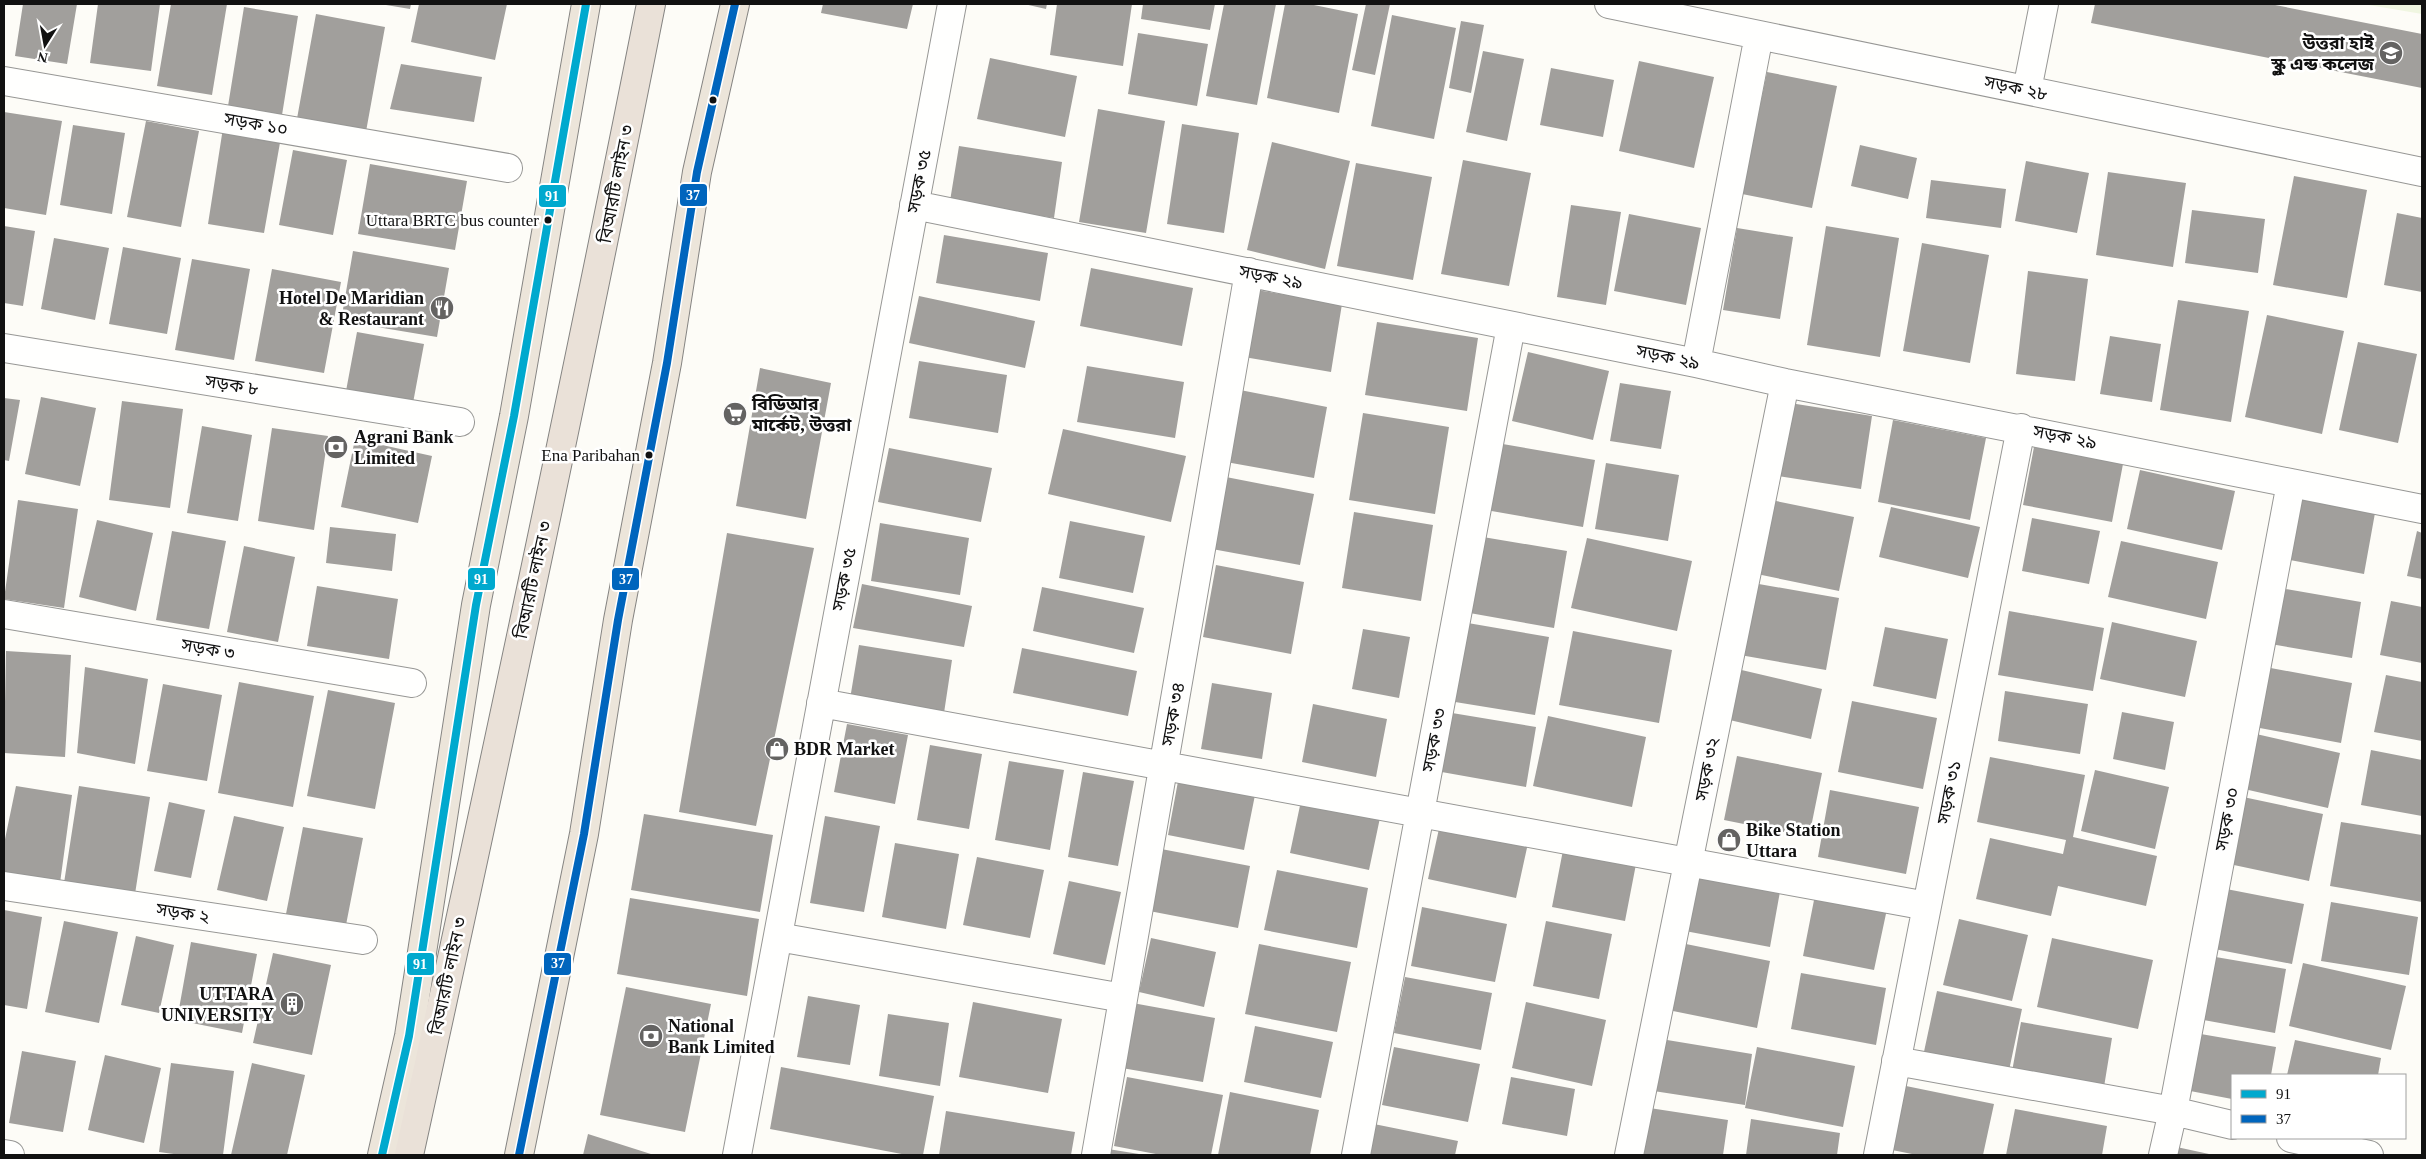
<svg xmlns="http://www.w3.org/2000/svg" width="2426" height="1159" viewBox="0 0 2426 1159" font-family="'Times New Roman','Noto Sans Bengali',serif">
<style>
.pitch{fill:#f0f6e1}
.building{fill:#a19f9c}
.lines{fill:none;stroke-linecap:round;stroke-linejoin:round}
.minor-casing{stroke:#979795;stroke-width:30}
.trunk-casing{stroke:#858482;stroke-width:30}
.motorway-casing{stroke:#858482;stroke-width:30}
.minor{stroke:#fffffe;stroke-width:28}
.trunk{stroke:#ece5da;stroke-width:28}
.motorway{stroke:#eae1d8;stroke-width:28}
.bus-1-casing{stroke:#fff;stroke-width:11}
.bus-2-casing{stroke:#fff;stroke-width:11}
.bus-1{stroke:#00a9ce;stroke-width:8}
.bus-2{stroke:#0065bd;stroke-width:8}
.bus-dot{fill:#111;stroke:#fff;stroke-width:2}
.labels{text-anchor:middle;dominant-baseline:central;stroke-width:5;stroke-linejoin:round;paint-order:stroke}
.bus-label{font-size:17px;fill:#111;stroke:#fff;text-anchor:end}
.poi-label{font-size:18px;font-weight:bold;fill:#111;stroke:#fff;text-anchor:start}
.street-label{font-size:18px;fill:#111;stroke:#fff}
.line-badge{stroke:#fff;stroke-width:2}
.badge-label{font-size:14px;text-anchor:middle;font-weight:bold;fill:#fff}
</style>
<rect width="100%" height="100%" fill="#fdfcf7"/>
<path class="pitch" d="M2363 4H2422V14Z"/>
<path class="building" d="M23 4H77L67 64 15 56Z
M98 4H160L151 71 90 63Z
M171 4H227L212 95 157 86Z
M380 4H411L410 9Z
M419 4H507L495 60 411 42Z
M823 4H913L907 29 821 13Z
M1024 4H1047L1046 9Z
M1057 4H1132L1123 66 1050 55Z
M1143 4H1215L1210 30 1141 19Z
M1224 4H1276L1257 105 1206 96Z
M1285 4H1309L1358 14 1339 113 1267 98Z
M1366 4H1390L1375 75 1352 70Z
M2095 4H2270L2422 34V88L2091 23Z
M244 7 298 16 282 115 228 106Z
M316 14 385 27 365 137 296 124Z
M1392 15 1456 28 1434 139 1371 126Z
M1461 21 1484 25 1471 93 1449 88Z
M1138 33 1208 44 1197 106 1128 94Z
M1483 51 1524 59 1507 141 1466 132Z
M990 58 1077 76 1065 137 977 119Z
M1639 61 1714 77 1694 168 1619 151Z
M401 64 482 77 474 122 390 109Z
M1551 68 1614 80 1603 137 1540 125Z
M1767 72 1837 86 1812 208 1742 194Z
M1098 109 1165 121 1146 233 1079 222Z
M4 112 62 121 46 215 4 208Z
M146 121 199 131 181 227 127 217Z
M1182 124 1239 133 1224 233 1167 224Z
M73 125 125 133 112 214 60 205Z
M223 128 281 137 264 233 208 224Z
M1272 142 1350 161 1325 269 1247 250Z
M1860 145 1917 158 1908 199 1851 186Z
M959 146 1062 162 1054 218 950 201Z
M293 150 347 160 333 235 279 225Z
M1463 160 1531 173 1509 286 1441 274Z
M2026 161 2089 173 2077 233 2015 221Z
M1356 163 1432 177 1413 280 1337 266Z
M370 164 467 181 455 250 358 234Z
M2108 172 2186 183 2173 267 2096 255Z
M2294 176 2367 190 2347 298 2273 285Z
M1931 180 2006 189 2001 228 1926 218Z
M1571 205 1621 212 1606 305 1557 297Z
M2192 210 2265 219 2258 273 2185 263Z
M2397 213 2422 218V292L2384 285Z
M1629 214 1701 228 1686 305 1614 291Z
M4 226 35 231 23 306 4 303Z
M1826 226 1899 238 1880 357 1807 345Z
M1737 228 1793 237 1780 319 1723 310Z
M944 235 1048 253 1040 301 936 283Z
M54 238 109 248 95 320 41 309Z
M1922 243 1989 255 1970 363 1903 351Z
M123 247 181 258 167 334 109 324Z
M353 251 449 268 437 337 341 321Z
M192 259 250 269 234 360 175 350Z
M1091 268 1193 288 1182 346 1080 326Z
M272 269 341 282 324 373 255 361Z
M2028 271 2088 279 2075 381 2016 374Z
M1244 288 1342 304 1331 372 1232 355Z
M919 296 1035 321 1025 368 909 343Z
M2178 300 2249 311 2231 422 2160 410Z
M2267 315 2344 331 2322 434 2245 417Z
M1377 322 1478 338 1467 411 1365 395Z
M357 332 424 344 413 403 346 391Z
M2110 336 2161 344 2152 402 2100 394Z
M2358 342 2417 354 2398 443 2339 430Z
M1528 352 1609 371 1593 440 1512 421Z
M919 361 1007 375 998 433 909 418Z
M1087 366 1184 382 1175 438 1077 422Z
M760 368 831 383 806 519 736 506Z
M1620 383 1671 391 1661 449 1610 441Z
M1240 390 1327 407 1314 478 1226 462Z
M41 397 96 408 80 486 25 474Z
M4 398 20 400 9 461 4 460Z
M122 401 183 409 170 508 109 500Z
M1790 403 1872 416 1861 489 1778 476Z
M1363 413 1449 427 1435 514 1349 500Z
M1893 420 1986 438 1970 520 1878 502Z
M202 426 252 435 238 521 187 513Z
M272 428 328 436 314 530 258 521Z
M1063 429 1186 456 1171 522 1048 494Z
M355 439 432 456 418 523 341 507Z
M1491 442 1595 460 1583 527 1480 509Z
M2034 447 2123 464 2112 522 2023 505Z
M889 448 992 468 981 522 878 502Z
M1606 463 1679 475 1668 541 1595 529Z
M2140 470 2235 491 2222 550 2127 529Z
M1226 477 1314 494 1300 565 1212 549Z
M2281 496 2375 513 2364 574 2269 556Z
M1766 499 1854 517 1839 591 1752 573Z
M18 500 78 509 64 608 4 599Z
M1891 507 1980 527 1968 578 1879 557Z
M1354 512 1433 525 1421 601 1342 588Z
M2032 518 2100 531 2089 584 2022 571Z
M97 520 153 533 136 611 79 597Z
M1070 521 1145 536 1133 593 1059 578Z
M880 523 969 538 960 595 871 581Z
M330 527 396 534 392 571 326 563Z
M172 531 226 541 209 629 156 620Z
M2417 531 2422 533V579L2407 576Z
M727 533 814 548 756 826 679 812Z
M1477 536 1567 551 1554 628 1464 612Z
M1587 538 1692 561 1677 631 1571 608Z
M2121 541 2218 562 2206 619 2108 597Z
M244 546 295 557 278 642 227 632Z
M1216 565 1304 582 1291 654 1203 637Z
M1753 583 1839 598 1826 670 1740 655Z
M862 584 972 606 964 647 853 628Z
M317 586 398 599 389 659 307 646Z
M2268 586 2361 602 2352 658 2259 642Z
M1042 587 1144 608 1134 653 1033 631Z
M2391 601 2422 607V663L2380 655Z
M2009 611 2104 628 2093 691 1998 675Z
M1462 622 1549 637 1535 715 1449 701Z
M2112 622 2197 641 2185 697 2100 679Z
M1885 627 1948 639 1936 699 1873 686Z
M1363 629 1410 637 1399 698 1352 689Z
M1573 631 1672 650 1659 723 1559 705Z
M859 645 952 660 944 713 850 699Z
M1022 648 1137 671 1128 716 1013 693Z
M6 651 71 655 65 757 4 753Z
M2260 666 2352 683 2341 743 2249 726Z
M85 667 148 679 135 764 77 753Z
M1733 668 1822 689 1811 739 1721 718Z
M2386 675 2422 682V741L2374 732Z
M239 682 314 696 293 807 218 793Z
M1212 683 1272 693 1262 759 1201 749Z
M163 684 222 695 207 781 147 771Z
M328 690 395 703 375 809 307 796Z
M2005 691 2088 704 2080 754 1998 741Z
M1852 701 1937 718 1923 789 1838 772Z
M1313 704 1387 719 1376 777 1302 762Z
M1446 712 1536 727 1526 787 1436 771Z
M2122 712 2174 722 2165 770 2113 759Z
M1548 716 1646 737 1632 807 1533 786Z
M847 724 908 735 895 804 834 792Z
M2243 731 2340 753 2328 808 2231 786Z
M930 745 982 754 969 829 917 820Z
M2371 750 2422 760V816L2361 805Z
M1737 756 1822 773 1809 837 1724 820Z
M1990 757 2085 775 2073 837 2157 856 2146 906 2058 886 2051 916 1976 899 1990 838 2063 854 2066 840 1977 822Z
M1009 761 1064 770 1050 850 995 840Z
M2095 770 2169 787 2155 849 2081 831Z
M1083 772 1134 781 1118 866 1068 857Z
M1179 776 1256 790 1244 850 1168 835Z
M16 786 72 795 60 883 4 873V844Z
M79 786 150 797 135 894 64 883Z
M1830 790 1919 807 1906 874 1818 857Z
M2229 794 2323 814 2309 881 2215 861Z
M1302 796 1381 813 1369 870 1290 853Z
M169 802 205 810 191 878 154 871Z
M644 814 773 835 760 912 631 890Z
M1442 815 1530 834 1516 898 1428 879Z
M234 816 284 827 267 901 217 890Z
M825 816 880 826 864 912 810 903Z
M2341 822 2422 835V902L2330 886Z
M303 827 363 838 345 930 285 919Z
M895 843 959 854 946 929 882 917Z
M1564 845 1637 859 1625 921 1552 907Z
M1156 848 1250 866 1238 928 1144 910Z
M977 857 1044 870 1030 938 963 925Z
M1277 870 1368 888 1357 948 1264 930Z
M1696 870 1781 886 1770 947 1685 931Z
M1069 881 1121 892 1105 965 1053 954Z
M2216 887 2304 904 2292 964 2204 947Z
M1815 895 1887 909 1874 970 1803 956Z
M630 898 759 919 747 996 617 974Z
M2331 902 2418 917 2409 975 2321 961Z
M1422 907 1507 924 1495 982 1411 966Z
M4 910 42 917 27 1009 4 1005Z
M1959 919 2028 935 2012 1001 1943 985Z
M64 921 118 932 99 1023 45 1012Z
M1546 921 1612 934 1599 999 1533 986Z
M136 936 174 945 159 1013 121 1005Z
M1151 938 1216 952 1204 1007 1139 992Z
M2052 938 2153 960 2138 1029 2037 1007Z
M191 942 257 954 242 1033 177 1020Z
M1681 943 1770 961 1757 1028 1668 1010Z
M1259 944 1351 962 1337 1032 1245 1014Z
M273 953 331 965 312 1055 253 1043Z
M2198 954 2286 969 2275 1033 2187 1017Z
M2303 963 2406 986 2391 1050 2289 1026Z
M1801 973 1886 988 1876 1045 1791 1029Z
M1405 977 1492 993 1481 1050 1394 1033Z
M626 987 711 1004 685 1132 600 1115Z
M1937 991 2022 1009 2007 1080 1922 1061Z
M808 996 860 1005 850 1065 797 1057Z
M973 1002 1062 1019 1048 1093 959 1077Z
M1127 1002 1215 1018 1203 1082 1116 1067Z
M1526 1002 1606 1020 1592 1086 1512 1068Z
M888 1014 949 1023 940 1086 879 1076Z
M2021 1022 2112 1038 2103 1093 2011 1077Z
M1255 1026 1333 1042 1321 1098 1244 1082Z
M2195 1033 2276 1047 2271 1075H2232V1099L2185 1090Z
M1655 1038 1752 1054 1745 1105 1647 1090Z
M2295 1040 2381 1058 2378 1075H2287Z
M1394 1047 1480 1064 1468 1122 1382 1105Z
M1757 1047 1855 1066 1843 1127 1745 1108Z
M22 1051 76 1061 63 1132 9 1123Z
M105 1055 161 1068 144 1143 88 1130Z
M171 1063 234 1071 223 1155H181L159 1152Z
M252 1063 305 1075 287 1155H231Z
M781 1067 934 1096 923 1155H907L770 1129Z
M1127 1077 1223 1095 1211 1155H1161L1114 1146Z
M1511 1077 1575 1089 1567 1136 1502 1124Z
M1906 1086 1994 1104 1983 1155H1917L1892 1150Z
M1230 1092 1319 1110 1310 1155H1218Z
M1643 1107 1728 1120 1723 1155H1635Z
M2015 1109 2107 1126 2102 1155H2006Z
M946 1111 1075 1132 1071 1155H939Z
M1751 1119 1840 1133 1837 1155H1746Z
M1369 1123 1458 1141 1455 1155H1362Z
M588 1134 654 1155H583Z
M2172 1146 2209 1154V1155H2170Z
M1108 1149 1139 1154V1155H1107Z"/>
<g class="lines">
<g class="minor-casing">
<path id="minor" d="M1609 4 2422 172
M4 81 508 168
M2027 90 2044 4
M914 205 1696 363 1785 383 2422 509
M4 348 460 422
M1696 363 1759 35
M4 614 412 683
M821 703 1927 906
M4 886 363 940
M778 937 1123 998
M1896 1061 2173 1111 2232 1125
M2291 1138 2369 1155
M4 1154 10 1155
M737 1155 952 4
M1096 1155 1249 272
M1356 1155 1511 326
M1629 1155 1785 383
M1878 1155 2021 428
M2163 1155 2173 1111 2291 483"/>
</g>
<g class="trunk-casing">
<path id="trunk" d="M382 1155 409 1036 476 605 514 416 586 4
M519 1155 584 834 618 620 667 363 697 172 735 4"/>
</g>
<g class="motorway-casing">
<path id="motorway" d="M409 1155C493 772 575 389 651 4"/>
</g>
<use href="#minor" class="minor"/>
<use href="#trunk" class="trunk"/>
<use href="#motorway" class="motorway"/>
<g class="bus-1-casing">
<path id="bus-1" d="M382 1155 409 1036 476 605 514 416 586 4"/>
</g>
<g class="bus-2-casing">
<path id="bus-2" d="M519 1155 584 834 618 620 667 363 697 172 735 4"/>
</g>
<use href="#bus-1" class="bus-1"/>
<use href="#bus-2" class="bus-2"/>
</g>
<defs>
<g id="school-disc" transform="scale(1.25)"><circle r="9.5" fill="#646362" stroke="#fff"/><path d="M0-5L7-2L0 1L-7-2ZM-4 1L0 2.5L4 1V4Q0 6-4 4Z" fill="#fff"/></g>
<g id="restaurant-disc" transform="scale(1.25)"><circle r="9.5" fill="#646362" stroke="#fff"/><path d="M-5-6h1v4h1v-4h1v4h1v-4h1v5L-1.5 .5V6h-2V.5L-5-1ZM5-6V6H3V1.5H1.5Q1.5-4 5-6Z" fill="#fff"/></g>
<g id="supermarket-disc" transform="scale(1.25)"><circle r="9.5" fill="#646362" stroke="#fff"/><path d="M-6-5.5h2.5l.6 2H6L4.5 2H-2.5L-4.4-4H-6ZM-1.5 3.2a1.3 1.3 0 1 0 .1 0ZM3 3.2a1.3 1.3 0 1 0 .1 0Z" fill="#fff"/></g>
<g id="bank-disc" transform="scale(1.25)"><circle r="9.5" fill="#646362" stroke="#fff"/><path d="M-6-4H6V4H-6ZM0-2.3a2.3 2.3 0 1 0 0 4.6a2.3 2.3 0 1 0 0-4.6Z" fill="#fff"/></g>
<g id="shop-disc" transform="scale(1.25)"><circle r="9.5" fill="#646362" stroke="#fff"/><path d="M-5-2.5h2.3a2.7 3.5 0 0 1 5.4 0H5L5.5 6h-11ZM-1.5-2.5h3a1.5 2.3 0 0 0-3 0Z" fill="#fff"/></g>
<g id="building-disc" transform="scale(1.25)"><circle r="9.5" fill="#646362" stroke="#fff"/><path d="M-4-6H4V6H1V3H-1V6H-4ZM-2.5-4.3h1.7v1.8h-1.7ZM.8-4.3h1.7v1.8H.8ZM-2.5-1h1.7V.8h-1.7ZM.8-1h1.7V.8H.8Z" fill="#fff"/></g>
</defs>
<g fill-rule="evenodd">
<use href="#school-disc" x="2391" y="53"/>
<use href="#restaurant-disc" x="442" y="308"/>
<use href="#supermarket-disc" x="735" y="414"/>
<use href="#bank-disc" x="336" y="447"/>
<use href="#shop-disc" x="777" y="749"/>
<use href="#shop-disc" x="1729" y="840"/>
<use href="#building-disc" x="292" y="1004"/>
<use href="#bank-disc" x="651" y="1036"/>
</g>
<g class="bus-dot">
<circle cx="713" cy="100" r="4.5"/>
<circle cx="548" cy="220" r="4.5"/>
<circle cx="649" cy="455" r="4.5"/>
</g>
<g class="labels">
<g class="bus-label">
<text x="539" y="220">Uttara BRTC bus counter</text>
<text x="640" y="455">Ena Paribahan</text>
</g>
<g class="poi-label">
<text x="2374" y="43" text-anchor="end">উত্তরা হাই<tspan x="2374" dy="21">স্কুল এন্ড কলেজ</tspan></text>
<text x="424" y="298" text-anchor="end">Hotel De Maridian<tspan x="424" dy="21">&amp; Restaurant</tspan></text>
<text x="752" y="404">বিডিআর<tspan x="752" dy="21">মার্কেট, উত্তরা</tspan></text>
<text x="354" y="437">Agrani Bank<tspan x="354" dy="21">Limited</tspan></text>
<text x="794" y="749">BDR Market</text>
<text x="1746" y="830">Bike Station<tspan x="1746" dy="21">Uttara</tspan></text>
<text x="274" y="994" text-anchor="end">UTTARA<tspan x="274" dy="21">UNIVERSITY</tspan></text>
<text x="668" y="1026">National<tspan x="668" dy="21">Bank Limited</tspan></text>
</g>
<g class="street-label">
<text transform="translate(2016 88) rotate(12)">সড়ক ২৮</text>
<text transform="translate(256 124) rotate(10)">সড়ক ১০</text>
<text transform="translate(919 181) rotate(-79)">সড়ক ৩৫</text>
<text transform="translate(616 184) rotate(-79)">বিআরটি লাইন ৩</text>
<text transform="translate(1271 277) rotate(11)">সড়ক ২৯</text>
<text transform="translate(1668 357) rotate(12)">সড়ক ২৯</text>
<text transform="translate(232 385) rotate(9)">সড়ক ৮</text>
<text transform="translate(2065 437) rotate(11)">সড়ক ২৯</text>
<text transform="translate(844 579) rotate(-79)">সড়ক ৩৫</text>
<text transform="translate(533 580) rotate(-78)">বিআরটি লাইন ৩</text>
<text transform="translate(208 649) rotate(10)">সড়ক ৩</text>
<text transform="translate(1173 714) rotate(-80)">সড়ক ৩৪</text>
<text transform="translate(1434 740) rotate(-79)">সড়ক ৩৩</text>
<text transform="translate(1707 769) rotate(-79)">সড়ক ৩২</text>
<text transform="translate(1949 792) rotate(-79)">সড়ক ৩১</text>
<text transform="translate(2227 819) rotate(-79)">সড়ক ৩০</text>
<text transform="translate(183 913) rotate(9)">সড়ক ২</text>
<text transform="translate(448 976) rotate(-78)">বিআরটি লাইন ৩</text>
</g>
</g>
<g class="line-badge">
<rect x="679" y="183" width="29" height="24" rx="5" fill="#0065bd"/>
<rect x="538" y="184" width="29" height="24" rx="5" fill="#00a9ce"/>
<rect x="467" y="567" width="29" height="24" rx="5" fill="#00a9ce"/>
<rect x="611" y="567" width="29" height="24" rx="5" fill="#0065bd"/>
<rect x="543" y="952" width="29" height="24" rx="5" fill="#0065bd"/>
<rect x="406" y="952" width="29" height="24" rx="5" fill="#00a9ce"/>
</g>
<g class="badge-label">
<text x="693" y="200">37</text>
<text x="552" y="201">91</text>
<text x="481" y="584">91</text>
<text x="626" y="584">37</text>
<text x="558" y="968">37</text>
<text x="420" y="969">91</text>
</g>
<rect width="2426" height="1159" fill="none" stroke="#111111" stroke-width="10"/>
<rect x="2231" y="1074" width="175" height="65" fill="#ffffff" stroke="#a0a0a0"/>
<rect x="2241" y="1090" width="25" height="8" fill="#00a9ce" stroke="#a0a0a0"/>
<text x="2276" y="1099" font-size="15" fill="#111111">91</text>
<rect x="2241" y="1115" width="25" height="8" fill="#0065bd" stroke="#a0a0a0"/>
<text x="2276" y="1124" font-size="15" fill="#111111">37</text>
<g transform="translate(45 45) rotate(191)" stroke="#ffffff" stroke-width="4" paint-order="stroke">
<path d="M0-4L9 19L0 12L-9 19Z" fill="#111111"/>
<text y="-8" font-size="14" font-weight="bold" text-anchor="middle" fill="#111111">N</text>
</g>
</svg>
